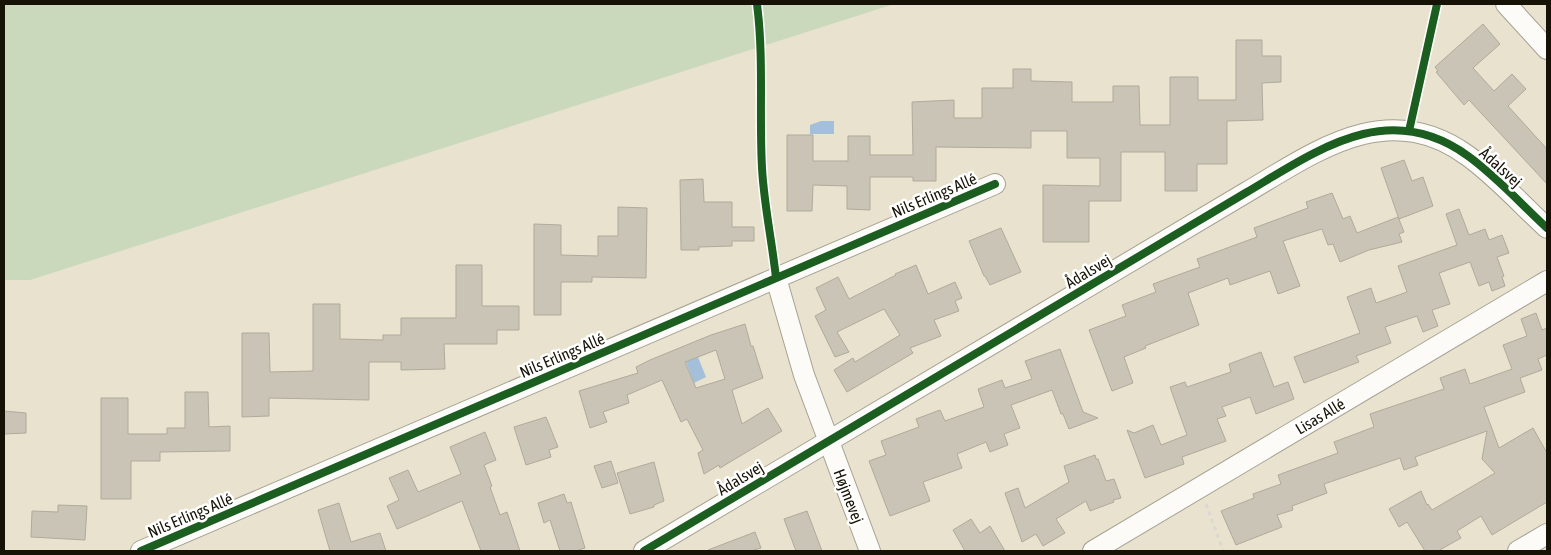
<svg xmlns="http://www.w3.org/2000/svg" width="1551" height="555" viewBox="0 0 1551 555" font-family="'Asap Condensed',sans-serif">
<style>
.green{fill:#cad9bb}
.water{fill:#a3bfd9}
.building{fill:#c9c4b5;stroke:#afaa9b;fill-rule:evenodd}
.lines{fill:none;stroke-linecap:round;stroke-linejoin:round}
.street-casing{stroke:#a6a293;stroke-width:22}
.path{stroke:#dad8d2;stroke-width:3;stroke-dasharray:4 4;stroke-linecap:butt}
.street{stroke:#fcfbf8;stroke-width:20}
.cycleway-casing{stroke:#fff;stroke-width:11}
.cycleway{stroke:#1b5e20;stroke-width:8}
.labels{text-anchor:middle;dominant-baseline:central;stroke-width:5;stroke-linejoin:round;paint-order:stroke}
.street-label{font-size:16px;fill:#161306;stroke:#fff}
</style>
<rect width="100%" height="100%" fill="#e8e2ce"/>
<path class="green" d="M4 4H894L30 280H4Z"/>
<path class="water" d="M821 121H834V134H810V125Z
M698 357 706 377 694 383 686 362Z"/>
<path class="building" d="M1483 24 1500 44 1473 68 1494 91 1512 74 1526 89 1508 106 1547 149V184L1469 100 1464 105 1436 72 1438 71 1435 67Z
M1236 40H1262V56H1281V82L1262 83 1263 120 1227 121V164H1197V191H1165V152H1121V201H1089V242H1043V185L1100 186V158H1067V131H1031V148L936 147V181H913V177H870V210L847 209V186L813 185 812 211H787V135H813V161H848V136H870V155H913L912 102 954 100V118H982V88H1013V69H1031V81L1072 82V102H1113V86H1139L1140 125H1170V77H1198V100H1236Z
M1404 160 1412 181 1423 177 1433 206 1399 219 1381 168Z
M703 179 704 202H732V227H754V241H732V246L699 247V250H681L680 180Z
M1332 193 1343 219 1350 216 1357 233 1398 217 1404 232 1399 234 1402 242 1369 250 1340 262 1333 244 1328 245 1322 229 1283 241 1300 286 1278 294 1270 271 1230 285 1228 278 1188 293 1199 325 1145 346 1146 348 1124 357 1133 383 1112 391 1089 330 1126 316 1122 305 1156 292 1153 284 1200 267 1197 259 1257 237 1254 228 1308 208 1306 202Z
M618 207 647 208 646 278 592 277V282H561V315H534V224L561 225V255L598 256V236H618Z
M1459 209 1469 235 1485 229 1489 240 1502 235 1509 253 1497 257 1504 276 1502 277 1505 286 1492 291 1489 282 1479 286 1470 262 1439 273 1450 304 1432 310 1438 326 1423 332 1417 316 1385 327 1391 343 1356 356 1359 362 1304 383 1294 357 1360 333 1347 297 1371 288 1376 303 1407 292 1398 266 1457 245 1446 214Z
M1001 228 1021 272 990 285 985 276H984L969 241Z
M456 265H482V306H519V330H497V344H444L445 369 401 370V362H369V400L269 398V416L242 417V333H269L270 372 313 371V304H340V339L383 340V335H401V318H456Z
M916 265 928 294 955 282 962 298 955 301 959 311 934 320 941 336 910 348 913 353 847 392 834 370 853 358 855 362 900 335 884 309 837 332 849 352 835 357 815 316 826 310 816 288 838 277 849 299 896 275 895 274Z
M1536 313 1542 330 1547 328V355L1538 359 1542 370 1520 378 1525 392 1484 407 1499 448 1533 428 1547 453V502L1492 535 1481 516 1457 531 1461 538 1438 551H1425L1407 522 1399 527 1389 509 1421 491 1427 505 1428 504 1432 510 1495 473 1482 459 1487 431 1415 457 1418 465 1404 470 1400 458 1324 484 1327 493 1292 506 1293 510 1277 515 1282 527 1236 545 1221 511 1254 498 1253 494 1281 484 1278 475 1338 453 1334 442 1374 427 1370 414 1444 389 1440 378 1465 369 1470 384 1512 369 1503 345 1527 336 1521 319Z
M745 324 751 346H753L763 378 732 390 742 424 768 408 782 431 720 468 719 465 704 474 698 453 703 450 687 419 681 422 662 380 627 395 629 403 603 412 607 422 590 428 579 391 638 373 636 367 650 360 711 335ZM716 350 725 379 696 388 685 362Z
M1060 349 1083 412 1098 418 1069 429 1063 414H1061L1052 390 1011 405 1020 428 1004 434 1008 445 990 452 986 442 957 454 962 468 923 482 930 501 890 516 869 461 886 455 881 441 919 427 916 419 940 410 945 421 984 407 978 389 1002 380 1005 388 1032 379 1025 361Z
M1261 352 1274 387 1288 382 1294 399 1256 414 1250 397 1222 407 1226 416 1217 419 1226 441 1182 457 1184 464 1145 478 1127 430 1134 433 1153 425 1161 445 1187 435 1170 387 1185 382 1187 387 1231 372 1229 364Z
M185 392H208L209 427 230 426V451L160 452V461H131V499H101V398H128V434H167V428H185Z
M4 411 26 413V433L4 434Z
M546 417 558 447 549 450 551 457 526 465 514 427Z
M485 432 496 460 484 465 492 486 490 487 500 515 507 512 520 551H481L462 501 397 529 387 506 399 500 389 478 408 470 418 492 461 474 450 447Z
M1095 455 1096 459H1098L1106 481 1114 479 1121 498 1113 500 1114 502 1090 511 1086 501 1056 519 1065 533 1043 546 1036 534 1022 542 1005 493 1018 488 1025 508 1069 482 1064 466Z
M611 461 618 483 602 488 594 466Z
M654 462 664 501 654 505V507L630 514 617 473Z
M564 494 567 503 571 502 585 548 576 551H560L550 520 544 523 538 503Z
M339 503 351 542 380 533 386 551H330L318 510Z
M58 505 87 506 85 540 31 537 32 511 58 512Z
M807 511 822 551H796L784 519Z
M971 519 980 533 990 526 1005 551H965L953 530Z
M755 532 761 548 751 551H708V550Z"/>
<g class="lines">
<g class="street-casing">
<path id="street" d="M1506 4 1547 49
M776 278 804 375 870 551
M141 551 995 184
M644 551 1247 192C1318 150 1388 98 1468 156 1496 176 1522 205 1547 228
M1093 551 1547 281
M1518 551 1547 534"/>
</g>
<path class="path" d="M1206 504 1222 548 1224 551"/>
<use href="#street" class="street"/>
<g class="cycleway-casing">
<path id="cycleway" d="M757 4C764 58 759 113 762 168 764 205 772 241 776 278
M1409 131 1437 4
M141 551 995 184
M644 551 1247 192C1318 150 1388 98 1468 156 1496 176 1522 205 1547 228"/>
</g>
<use href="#cycleway" class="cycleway"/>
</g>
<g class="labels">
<g class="street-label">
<text transform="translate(1501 167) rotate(42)">Ådalsvej</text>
<text transform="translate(934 195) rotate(-23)">Nils Erlings Allé</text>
<text transform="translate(1088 271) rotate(-31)">Ådalsvej</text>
<text transform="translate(562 355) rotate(-23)">Nils Erlings Allé</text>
<text transform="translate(1320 416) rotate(-31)">Lisas Allé</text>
<text transform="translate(740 478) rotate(-31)">Ådalsvej</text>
<text transform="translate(849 496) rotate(69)">Højmevej</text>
<text transform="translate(190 515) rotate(-23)">Nils Erlings Allé</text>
</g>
</g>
<rect width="1551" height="555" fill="none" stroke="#161306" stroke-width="10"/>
</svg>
